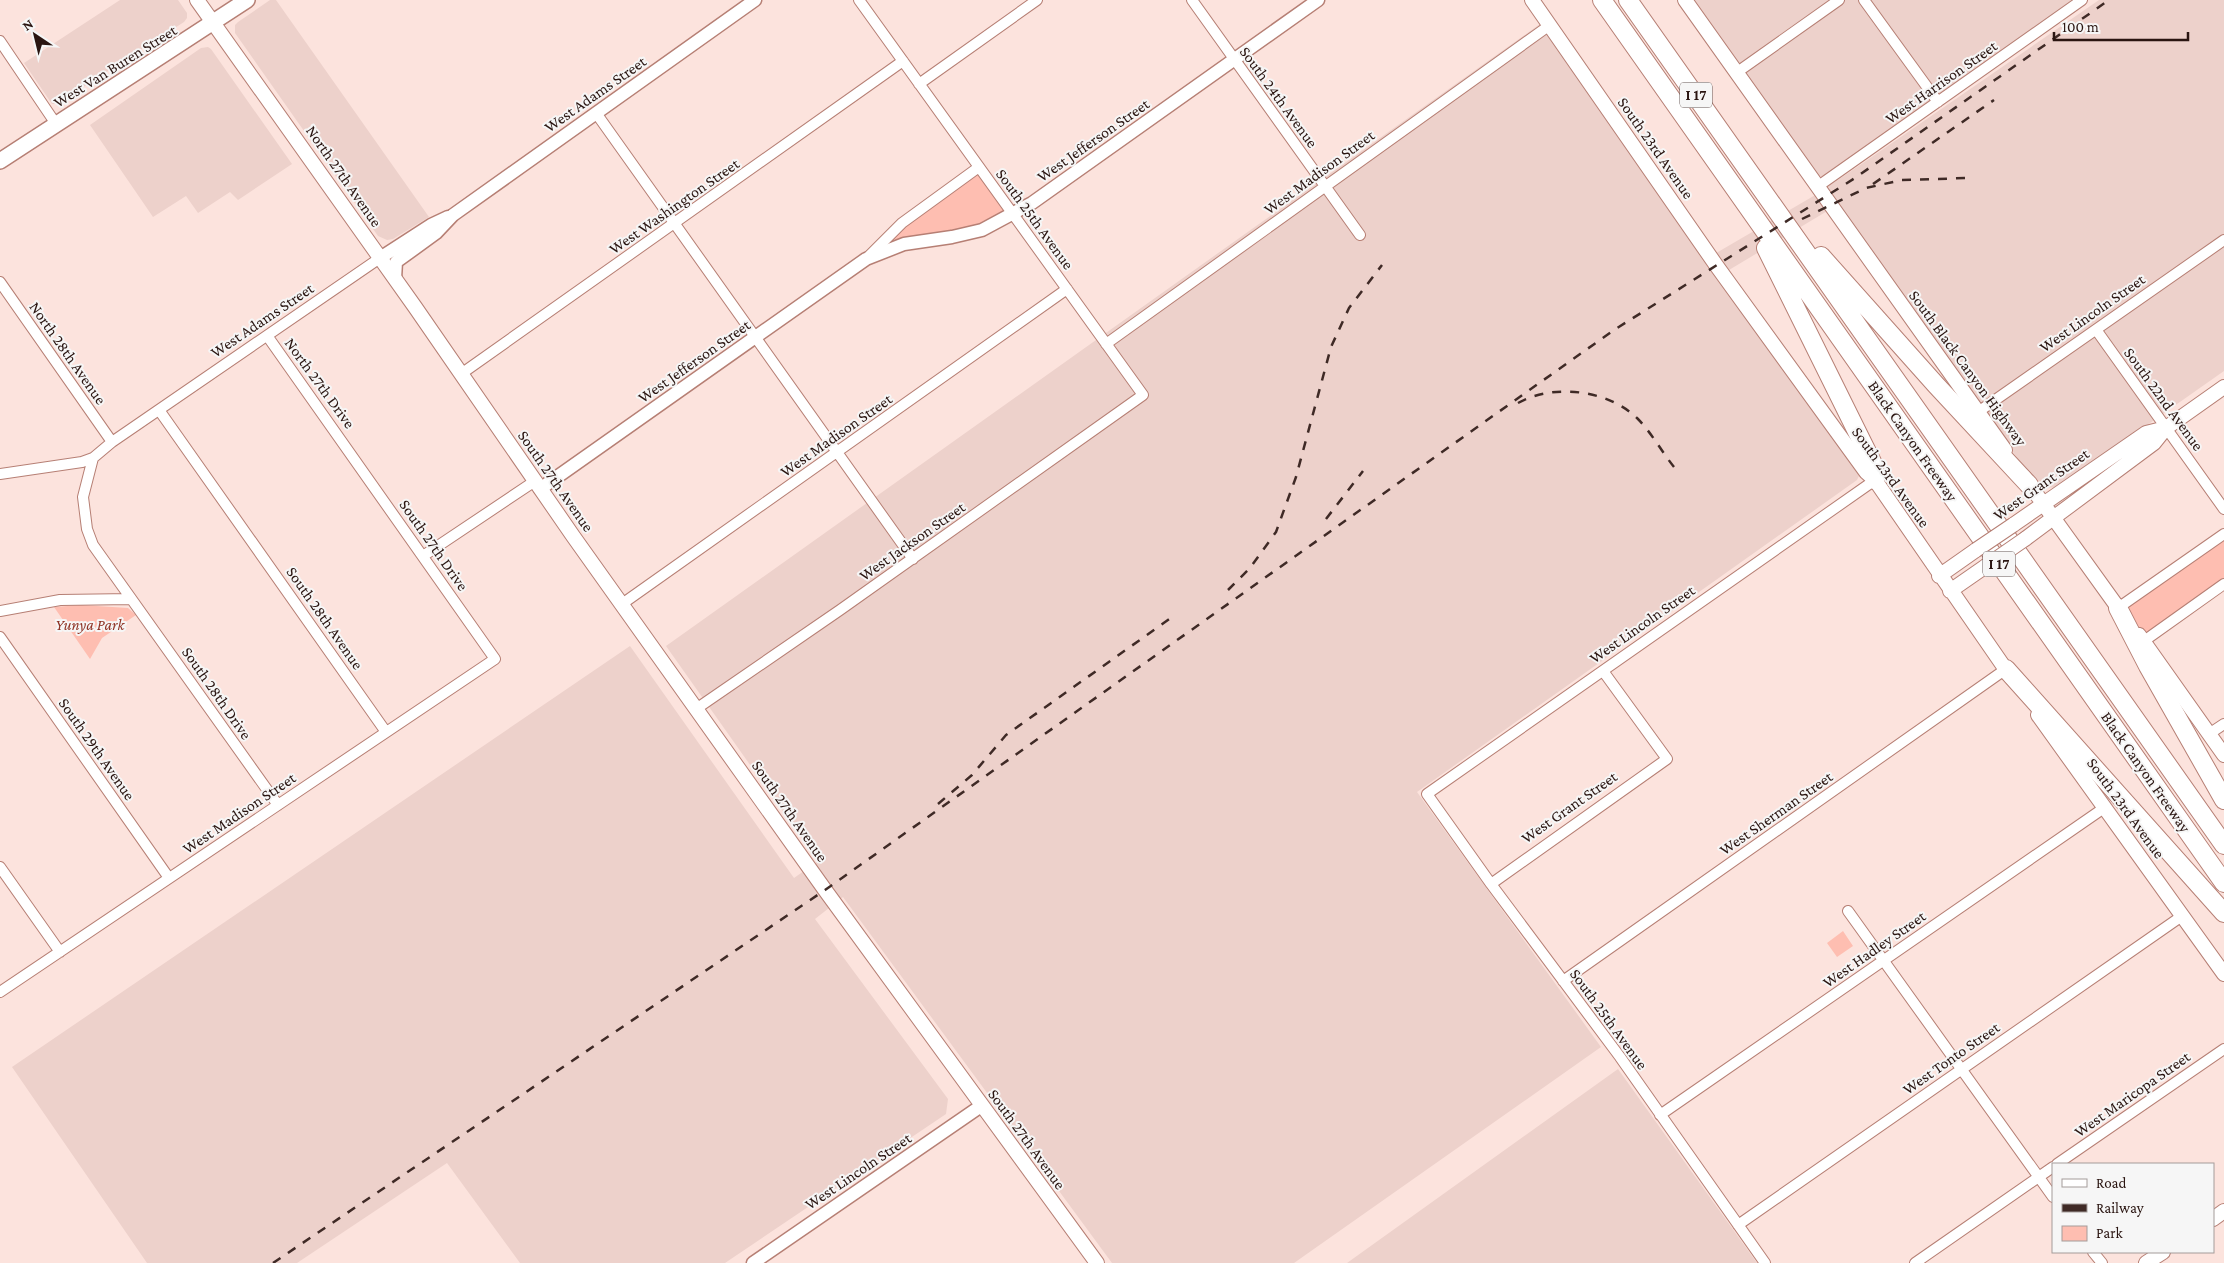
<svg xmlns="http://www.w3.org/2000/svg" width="2224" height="1263" viewBox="0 0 2224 1263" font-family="'Crimson Pro',serif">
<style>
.built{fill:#edd1cb}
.green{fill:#febeb1}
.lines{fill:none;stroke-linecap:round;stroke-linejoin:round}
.minor-casing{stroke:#b67f74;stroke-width:12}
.tertiary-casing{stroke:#b67f74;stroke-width:15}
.secondary-casing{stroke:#b67f74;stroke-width:16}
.primary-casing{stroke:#b67f74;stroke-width:18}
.motorway-casing{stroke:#b67f74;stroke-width:20}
.minor{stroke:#fff;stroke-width:10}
.tertiary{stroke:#fff;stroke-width:12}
.secondary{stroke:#fff;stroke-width:14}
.primary{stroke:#fff;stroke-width:15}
.motorway{stroke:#fff;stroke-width:18}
.rail{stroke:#3f2a26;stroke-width:2.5;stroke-dasharray:9 9;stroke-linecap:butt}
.secondary-bridge-casing{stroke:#b67f74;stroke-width:16;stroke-linecap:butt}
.secondary-bridge{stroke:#fff;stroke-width:14}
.labels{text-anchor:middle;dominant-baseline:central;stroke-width:4;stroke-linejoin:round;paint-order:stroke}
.shield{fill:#f6f6f6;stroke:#675856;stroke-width:1}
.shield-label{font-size:15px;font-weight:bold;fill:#2a1511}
.street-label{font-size:16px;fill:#2a1511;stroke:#f6f6f6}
.park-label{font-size:16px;font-style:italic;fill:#8f3325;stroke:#f6f6f6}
</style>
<rect width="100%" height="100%" fill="#fce3dd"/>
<path class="built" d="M120 0H178L187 13V18L184 22 57 104H52L24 63Z
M270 0H276L429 217 393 239 387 240 378 236 235 33V25L238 22Z
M1692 0H2073L1823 176H1818Z
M2099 0H2224V371L2059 487 2045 488 2032 478 1980 407 1829 210 1719 276 1857 470 1859 476 1857 480 1417 792 1601 1047 1294 1263H1112L843 897 815 919 948 1099 946 1114 725 1263H520L447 1163 297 1263H147L12 1067 630 646 794 878 818 861 666 646 1540 24 1706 259 1817 194 1863 163Z
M208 47 211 49 292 164 238 200 230 192 198 213 186 196 153 217 90 125 201 48Z
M1618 1069 1757 1263H1347Z"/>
<path class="green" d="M979 167 1013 214 866 259 889 238Z
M2224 537V580L2150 632H2142L2127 608Z
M81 605 128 608 136 615 102 638 90 659 54 607Z
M1843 931 1853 946 1837 957 1827 943Z"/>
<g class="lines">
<g class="minor-casing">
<path id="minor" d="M1192 0 1360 235
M1864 0 1938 102
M0 41 56 124
M1736 73 1839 0
M919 84 1037 0
M596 113 913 559
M1817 187 2082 0
M869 256 902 223 979 167
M0 282 112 442
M2097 331 2224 509
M1106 344 1550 25
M461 374 903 61
M159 410 386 732
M1978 412 2224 240
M93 458 83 497 87 529 93 545 278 805
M0 474 82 462 93 458 112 442 380 258
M423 556 535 481
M622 604 1067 289
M2118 608 2224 534
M0 611 60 600 131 599
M0 637 169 878
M2144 641 2224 584
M696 709 840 610 1143 395 859 0
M2209 734 2224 724
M0 867 60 952
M1491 884 1667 759 1603 671
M1848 911 2053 1197
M1563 981 2006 669
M0 992 495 659 268 337
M1660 1115 2104 808
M2057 1164 2224 1049
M1738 1225 2182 916
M2093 1252 2102 1263
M1765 1263 1620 1057 1491 884 1427 794 1875 480
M1915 1263 2053 1167"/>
</g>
<g class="tertiary-casing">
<path id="tertiary" d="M380 258 431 225 448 217
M395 279 396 262 436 233 453 215 755 0
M540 489 866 259 904 244 952 237 982 230 1032 203 1318 0
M753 1263 981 1106"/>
</g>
<g class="secondary-casing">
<path id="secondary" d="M197 0 415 307 573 536 825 890 1097 1263
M1532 0 1716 265 1866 472 1875 480 2011 677
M1685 0 2005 450
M2024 477 2124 616
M2013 525 2146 433 2166 428
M2025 539 2154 443 2166 428 2224 387
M1939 576 1976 550
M1950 591 1986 566
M2139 635 2224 755
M2038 715 2224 974
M2213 1219 2224 1211
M2146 1263 2163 1252"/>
</g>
<g class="primary-casing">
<path id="primary" d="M0 161 247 0"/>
</g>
<g class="motorway-casing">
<path id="motorway" d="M1602 0 2224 883
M1628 0 2224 845
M1766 248 1874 466 1875 480
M1821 256 1936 385 2029 485
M2118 608 2148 666 2224 800
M2006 669 2224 913"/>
</g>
<use href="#minor" class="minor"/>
<use href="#tertiary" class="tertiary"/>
<use href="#secondary" class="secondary"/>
<use href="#primary" class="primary"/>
<use href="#motorway" class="motorway"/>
<path class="rail" d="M1873 184 1994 100
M1802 219 1866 188 1902 180 1968 178
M1518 403C1554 383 1608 390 1637 418 1651 432 1662 452 1674 467
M1326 519 1363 471
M1228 590 1250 568 1276 532 1296 477 1331 347 1349 308 1382 265
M938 804 972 775 1006 735 1175 615
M273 1263 825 890 1614 330 1855 178 2109 0"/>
<g class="secondary-bridge-casing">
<path id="secondary-bridge" d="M1976 550 2013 525
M1986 566 2025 539"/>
</g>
<use href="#secondary-bridge" class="secondary-bridge"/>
</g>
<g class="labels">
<g class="shield">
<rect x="1680" y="82.5" width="32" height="25" rx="4"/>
<rect x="1983" y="551.5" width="32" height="25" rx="4"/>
</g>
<g class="shield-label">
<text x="1696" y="95">I 17</text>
<text x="1999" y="564">I 17</text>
</g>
<g class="street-label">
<text transform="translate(115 66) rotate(-32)">West Van Buren Street</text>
<text transform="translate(1941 82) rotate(-35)">West Harrison Street</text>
<text transform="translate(595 94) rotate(-35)">West Adams Street</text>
<text transform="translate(1279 97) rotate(54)">South 24th Avenue</text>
<text transform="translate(1093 140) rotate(-35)">West Jefferson Street</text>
<text transform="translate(1656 148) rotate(55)">South 23rd Avenue</text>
<text transform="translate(1319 172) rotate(-36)">West Madison Street</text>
<text transform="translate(344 176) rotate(55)">North 27th Avenue</text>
<text transform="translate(674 206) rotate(-35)">West Washington Street</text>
<text transform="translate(1035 219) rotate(54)">South 25th Avenue</text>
<text transform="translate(2092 313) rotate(-35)">West Lincoln Street</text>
<text transform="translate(262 320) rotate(-34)">West Adams Street</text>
<text transform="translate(68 353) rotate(55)">North 28th Avenue</text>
<text transform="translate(694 361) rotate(-35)">West Jefferson Street</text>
<text transform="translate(1968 368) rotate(54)">South Black Canyon Highway</text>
<text transform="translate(320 383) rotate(54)">North 27th Drive</text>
<text transform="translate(2164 399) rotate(54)">South 22nd Avenue</text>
<text transform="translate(836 435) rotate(-35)">West Madison Street</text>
<text transform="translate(1913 441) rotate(55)">Black Canyon Freeway</text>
<text transform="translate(1891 477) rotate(54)">South 23rd Avenue</text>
<text transform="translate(556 481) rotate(55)">South 27th Avenue</text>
<text transform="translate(2041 484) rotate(-35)">West Grant Street</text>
<text transform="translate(912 541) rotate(-35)">West Jackson Street</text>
<text transform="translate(434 545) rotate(55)">South 27th Drive</text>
<text transform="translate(325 618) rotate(55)">South 28th Avenue</text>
<text transform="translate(1642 624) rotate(-35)">West Lincoln Street</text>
<text transform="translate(217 693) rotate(55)">South 28th Drive</text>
<text transform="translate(97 749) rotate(55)">South 29th Avenue</text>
<text transform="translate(2146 772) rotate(55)">Black Canyon Freeway</text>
<text transform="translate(1569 807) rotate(-35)">West Grant Street</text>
<text transform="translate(2126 808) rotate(54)">South 23rd Avenue</text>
<text transform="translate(790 811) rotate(55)">South 27th Avenue</text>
<text transform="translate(239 813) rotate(-34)">West Madison Street</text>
<text transform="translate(1776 813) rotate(-35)">West Sherman Street</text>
<text transform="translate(1874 949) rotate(-35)">West Hadley Street</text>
<text transform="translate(1609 1019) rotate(54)">South 25th Avenue</text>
<text transform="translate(1951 1058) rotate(-35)">West Tonto Street</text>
<text transform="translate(2132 1094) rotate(-35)">West Maricopa Street</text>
<text transform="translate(1027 1139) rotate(54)">South 27th Avenue</text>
<text transform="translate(858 1171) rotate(-34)">West Lincoln Street</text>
</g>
<g class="park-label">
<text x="90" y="624">Yunya Park</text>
</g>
</g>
<rect x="2052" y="1163" width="162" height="90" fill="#f6f6f6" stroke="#a49c9a"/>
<rect x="2062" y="1179" width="25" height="8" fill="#ffffff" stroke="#a49c9a"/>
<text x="2096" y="1188" font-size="15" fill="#2a1511">Road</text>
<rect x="2062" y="1204" width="25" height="8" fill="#3f2a26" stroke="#a49c9a"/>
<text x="2096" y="1213" font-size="15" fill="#2a1511">Railway</text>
<rect x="2062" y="1226" width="25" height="15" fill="#febeb1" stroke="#a49c9a"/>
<text x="2096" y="1238" font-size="15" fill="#2a1511">Park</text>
<g transform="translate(35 35) rotate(325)" stroke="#f6f6f6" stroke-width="4" paint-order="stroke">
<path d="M0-4L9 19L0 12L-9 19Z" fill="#2a1511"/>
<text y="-8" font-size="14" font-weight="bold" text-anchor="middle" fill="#2a1511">N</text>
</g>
<path d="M2054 32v8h134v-8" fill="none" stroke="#2a1511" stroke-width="2.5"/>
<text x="2062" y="32" font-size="15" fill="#2a1511" stroke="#f6f6f6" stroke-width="4" paint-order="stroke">100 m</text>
</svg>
